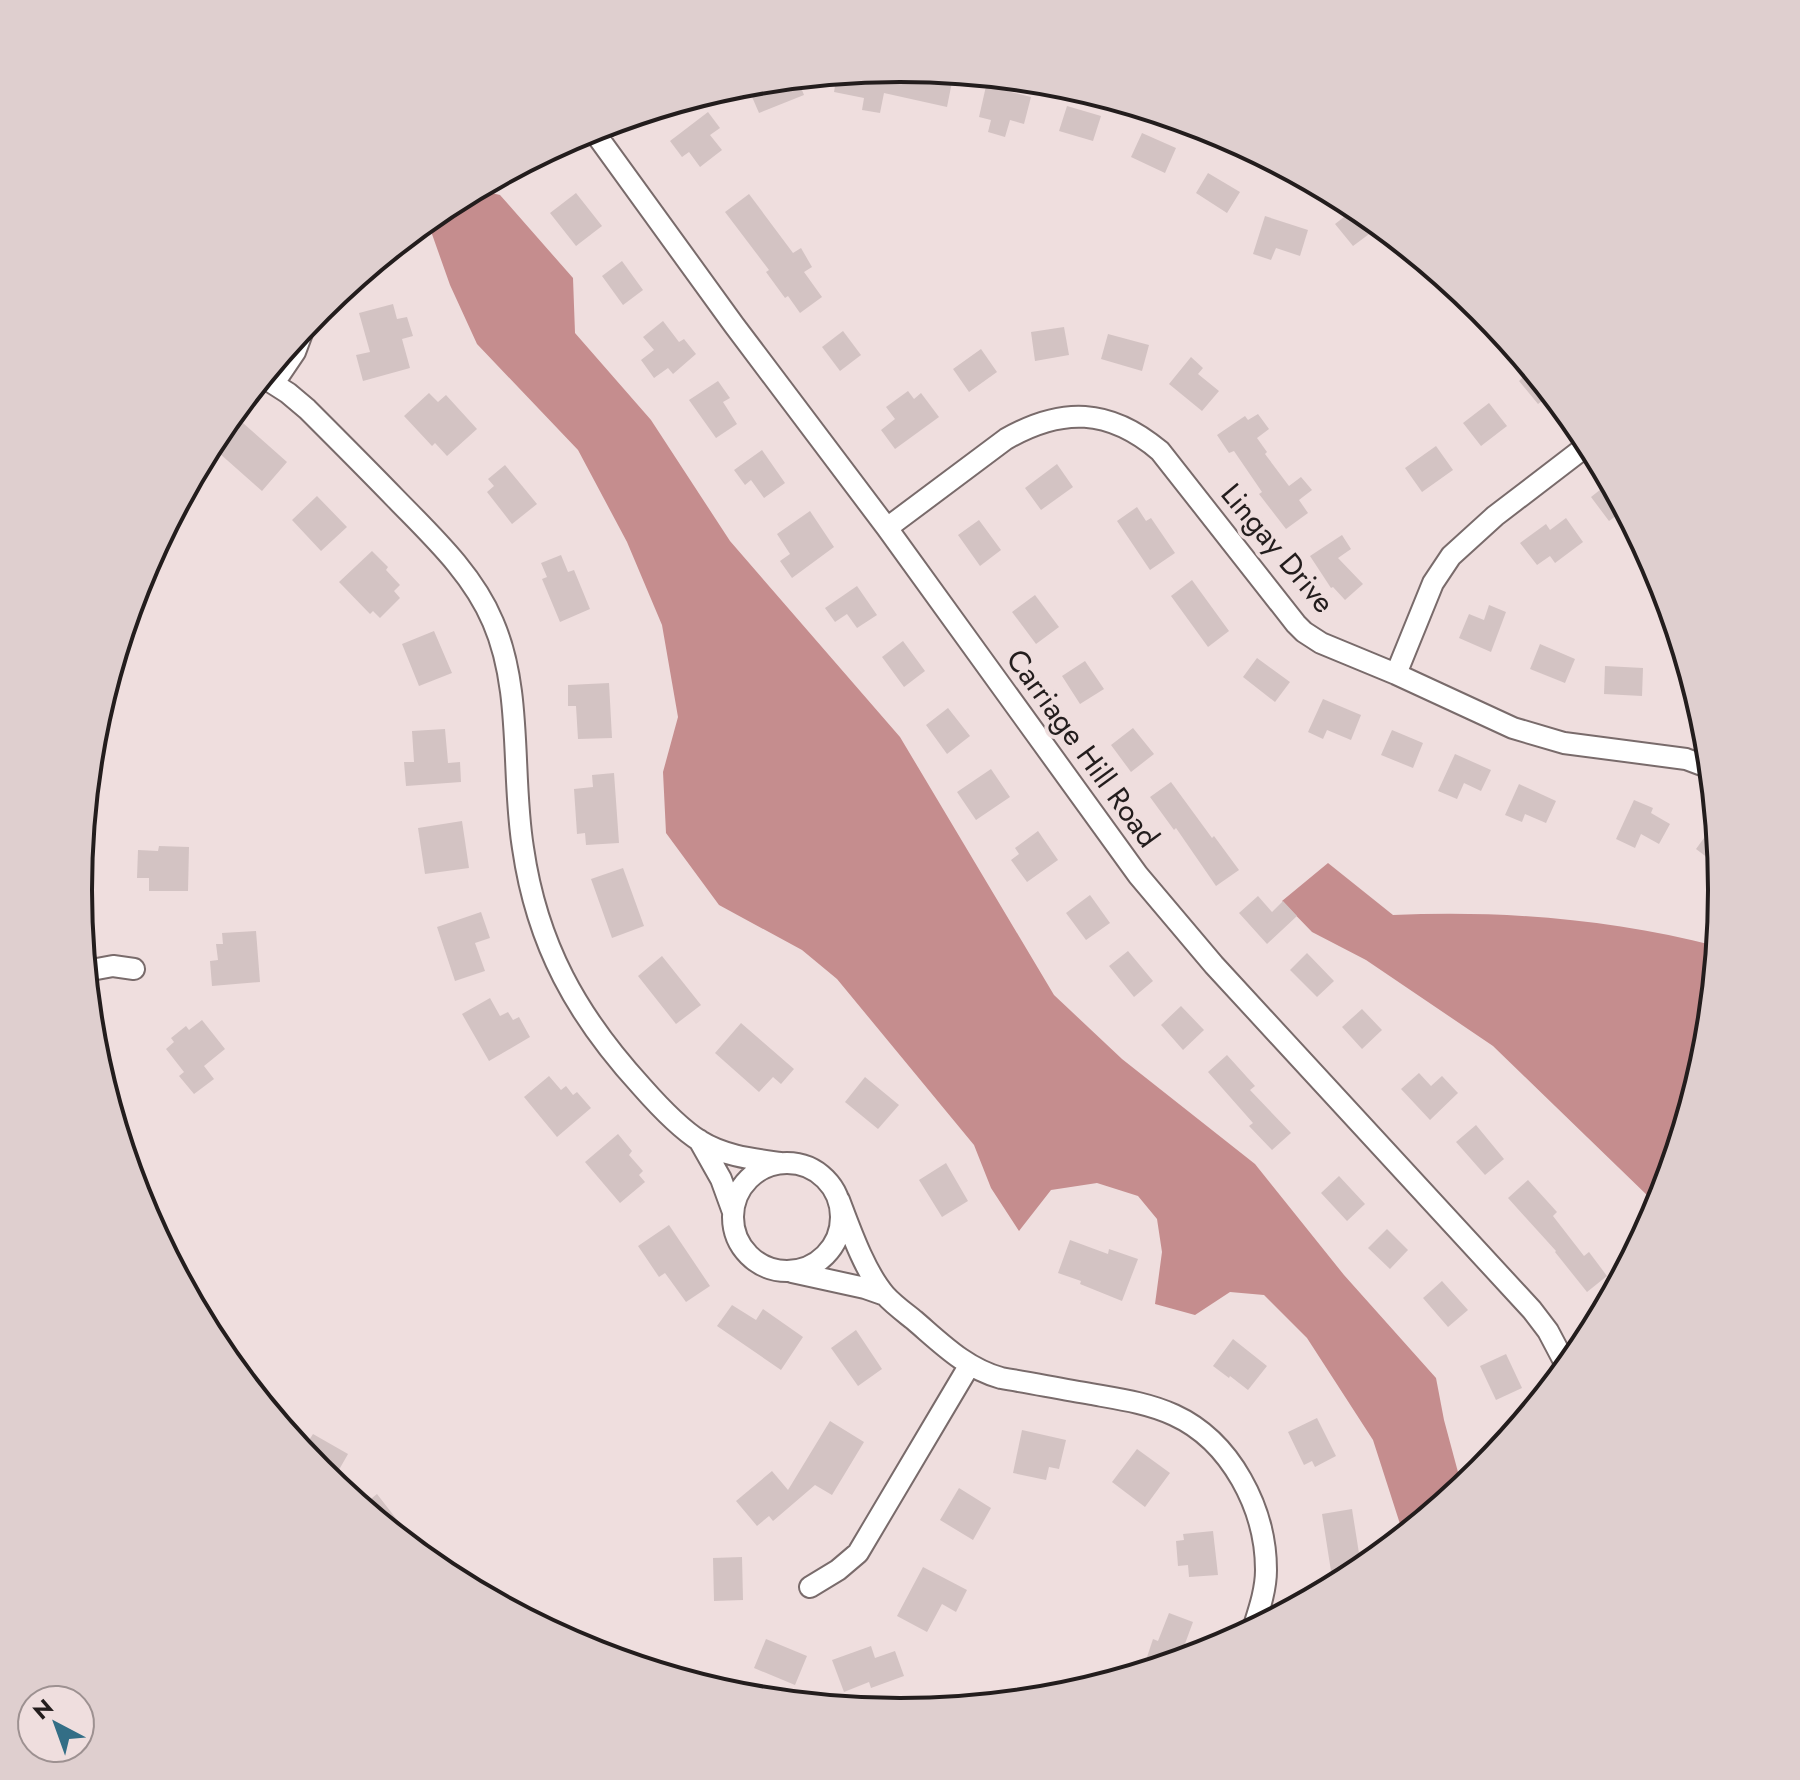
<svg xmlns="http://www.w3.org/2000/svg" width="1800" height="1780" viewBox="0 0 1800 1780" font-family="Jost,sans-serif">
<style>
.forest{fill:#c58d8e}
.building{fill:#d3c3c3}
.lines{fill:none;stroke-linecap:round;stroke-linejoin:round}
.street-casing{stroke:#796b6b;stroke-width:24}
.street{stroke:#fff;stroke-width:20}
.labels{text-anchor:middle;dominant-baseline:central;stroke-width:8;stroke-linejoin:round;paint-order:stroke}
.street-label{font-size:30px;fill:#231d1d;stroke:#efdede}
.rim{fill:none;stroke:#231d1d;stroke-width:4}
</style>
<rect width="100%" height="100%" fill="#efdede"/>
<path class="forest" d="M475 189 500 195 573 278 575 333 651 420 730 541 900 737 1054 995 1122 1059 1255 1164 1344 1275 1436 1378 1444 1420 1462 1487 1400 1538 1401 1527 1373 1440 1307 1338 1264 1295 1230 1292 1195 1315 1155 1304 1162 1252 1157 1219 1138 1196 1097 1183 1051 1190 1019 1231 991 1188 974 1145 837 979 802 950 719 905 666 833 663 772 678 717 662 625 627 542 578 450 477 344 450 285 427 220 444 206Z
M1328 863 1393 915C1502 910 1611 919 1716 946L1706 1051 1656 1211 1650 1198 1493 1046 1366 960 1312 932 1282 901Z"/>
<path class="building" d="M884 70 952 82 947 107 884 93 880 113 862 110 864 98 834 92 837 74Z
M797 78 804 95 759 113 746 83Z
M986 86 1031 97 1024 124 1010 120 1005 137 988 132 991 120 979 117Z
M1067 106 1101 116 1093 141 1059 131Z
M708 112 720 128 710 135 722 150 700 167 689 152 682 157 670 141Z
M1142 133 1176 148 1165 173 1131 157Z
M1208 173 1240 192 1227 213 1196 193Z
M576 193 602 226 576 246 550 213Z
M749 194 793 253 801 248 812 267 804 272 822 297 800 313 788 296 785 298 766 272 769 270 725 212Z
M1357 207 1380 226 1353 246 1335 224Z
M1265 216 1308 230 1300 256 1276 248 1271 260 1253 254Z
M622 261 643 290 623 305 602 276Z
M393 304 397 319 407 317 413 336 402 339 410 368 363 381 356 355 370 352 359 313Z
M663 321 679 342 684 339 696 354 673 374 668 368 654 378 641 360 654 350 643 337Z
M1064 327 1069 355 1035 361 1031 332Z
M843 331 861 355 840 371 822 347Z
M1108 334 1149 345 1142 371 1101 359Z
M981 349 997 372 969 392 953 369Z
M1191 357 1203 368 1198 374 1219 391 1202 411 1169 384Z
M1531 370 1551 394 1538 404 1519 381Z
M718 381 730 398 723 402 737 424 716 438 689 400Z
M908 391 914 399 921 393 939 417 895 449 881 430 895 419 886 407Z
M429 393 438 402 446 395 477 429 447 456 435 443 432 446 404 416Z
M1489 403 1507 426 1481 446 1463 423Z
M1258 414 1269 429 1257 438 1267 452 1265 454 1289 486 1301 477 1312 490 1299 500 1308 513 1286 529 1259 494 1262 492 1234 451 1229 453 1217 435 1245 416 1248 420Z
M226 422 236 431 243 423 287 462 262 491 210 445Z
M1436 446 1453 470 1422 492 1405 468Z
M762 450 785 483 764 498 751 480 745 485 734 470Z
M1057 464 1073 487 1041 510 1025 488Z
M505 465 537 504 512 524 487 492 494 486 488 479Z
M1610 482 1624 510 1609 521 1591 497Z
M317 496 347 527 321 551 292 520Z
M1137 507 1146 521 1151 518 1175 553 1150 570 1117 521Z
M810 511 834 547 792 578 780 561 790 554 777 534Z
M1566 518 1583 542 1555 563 1550 556 1537 565 1520 543 1546 524 1550 530Z
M979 520 1001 550 980 566 958 535Z
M1342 535 1351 549 1338 558 1363 584 1345 600 1333 587 1331 588 1310 556Z
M372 551 388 567 386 570 400 585 394 591 400 598 380 618 373 611 370 614 339 582Z
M561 555 568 572 574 570 590 609 560 622 542 579 547 577 541 563Z
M1192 580 1229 631 1208 647 1171 596Z
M857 586 877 615 857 628 847 614 835 622 825 608Z
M1035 595 1059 627 1036 644 1012 612Z
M1489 605 1506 612 1491 652 1459 638 1469 614 1484 620Z
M434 631 452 673 419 686 402 644Z
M903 641 925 671 904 687 882 657Z
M1540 644 1575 659 1565 683 1530 669Z
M1257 658 1290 682 1275 702 1243 677Z
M1085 661 1104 689 1080 704 1062 676Z
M1605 666 1643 668 1642 696 1604 694Z
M609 683 612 738 578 739 576 706H568V685Z
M1323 699 1361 715 1351 740 1327 730 1323 739 1308 732Z
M948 708 970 736 947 754 926 725Z
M1133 728 1154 754 1131 772 1111 745Z
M445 729 448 763 460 762 461 782 406 786 404 762H414L412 731Z
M1392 730 1423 743 1413 768 1381 755Z
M1455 754 1491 770 1481 791 1464 783 1457 799 1438 791Z
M991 769 1010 797 976 820 957 792Z
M614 773 619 843 586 845 585 833 577 834 574 789 593 787 592 775Z
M1171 782 1212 838 1214 836 1239 870 1216 886 1176 828 1174 830 1150 797Z
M1519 784 1556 801 1546 823 1525 814 1522 822 1505 815Z
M1634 800 1653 808 1651 813 1670 824 1659 844 1641 834 1635 848 1616 839Z
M462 821 469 868 425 874 418 828Z
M1715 823 1719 860 1720 867 1696 849Z
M1038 831 1058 860 1027 882 1011 860 1019 854 1015 848Z
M159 846 189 847 188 891H149V878H137L138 850 158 851Z
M623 868 644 926 612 938 591 879Z
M1090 895 1110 923 1086 940 1066 913Z
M1258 896 1272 912 1283 901 1297 916 1267 944 1239 913Z
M481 912 490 938 475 943 485 971 455 981 437 927Z
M256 931 260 982 212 986 210 961 218 960 216 944H223L222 933Z
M1128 951 1153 981 1134 997 1109 966Z
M1307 953 1334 981 1317 997 1290 970Z
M662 956 701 1005 676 1024 638 976Z
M490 998 500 1016 508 1012 513 1020 519 1017 530 1037 489 1061 462 1014Z
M1181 1006 1204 1030 1183 1050 1161 1025Z
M1362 1009 1382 1030 1362 1049 1342 1027Z
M202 1020 225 1049 204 1066 214 1079 194 1094 179 1076 184 1072 166 1049 174 1042 171 1038 186 1026 189 1030Z
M741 1023 794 1069 781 1084 773 1077 759 1092 715 1053Z
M1227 1055 1255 1086 1250 1090 1291 1133 1272 1150 1249 1126 1253 1123 1208 1072Z
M1419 1073 1431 1086 1442 1076 1458 1093 1430 1120 1401 1089Z
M549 1076 561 1090 566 1086 573 1095 577 1092 591 1108 557 1137 524 1097Z
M865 1077 899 1105 878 1129 845 1102Z
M1476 1125 1504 1159 1485 1175 1456 1142Z
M618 1134 632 1151 629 1155 643 1171 639 1175 645 1182 620 1203 585 1162Z
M946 1163 968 1201 942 1217 919 1180Z
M1339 1176 1365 1204 1347 1221 1321 1193Z
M1528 1180 1557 1212 1553 1216 1584 1256 1589 1252 1607 1276 1587 1292 1555 1252 1556 1251 1508 1198Z
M669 1225 710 1286 686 1302 665 1273 659 1277 638 1246Z
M1387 1229 1408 1250 1390 1269 1368 1248Z
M1070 1240 1108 1254 1109 1249 1138 1259 1122 1301 1080 1284 1081 1281 1058 1273Z
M1442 1281 1468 1310 1448 1327 1423 1298Z
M732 1305 756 1320 763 1309 803 1337 781 1370 717 1326Z
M856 1330 882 1369 858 1386 831 1348Z
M1233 1339 1267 1366 1248 1390 1230 1376 1229 1378 1213 1366Z
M1506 1354 1522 1388 1496 1400 1480 1366Z
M1317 1418 1336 1456 1315 1467 1312 1461 1304 1465 1288 1432Z
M830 1421 864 1442 832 1495 815 1485 773 1521 769 1516 757 1526 736 1501 772 1471 788 1490Z
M1022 1430 1066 1440 1059 1469 1049 1467 1046 1480 1013 1473Z
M313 1434 348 1454 332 1482 318 1471 302 1451Z
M1137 1449 1170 1473 1145 1507 1112 1482Z
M959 1488 991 1508 973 1540 940 1520Z
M377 1494 412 1539 407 1544 362 1506Z
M1352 1509 1361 1566 1331 1571 1322 1514Z
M1213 1531 1218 1575 1189 1577 1188 1565 1178 1566 1176 1541 1184 1540 1183 1534Z
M742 1557 743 1600 714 1601 713 1558Z
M923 1567 967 1590 956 1612 942 1604 927 1632 897 1616Z
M1169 1613 1193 1622 1179 1660 1166 1664 1147 1657 1153 1639 1158 1641Z
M766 1639 807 1656 795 1685 754 1668Z
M871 1646 875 1658 895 1651 904 1676 871 1688 869 1682 844 1692 832 1660Z"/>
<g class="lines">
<g class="street-casing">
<path id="street" d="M592 129 734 325 887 528 1138 875 1214 965 1532 1310 1548 1331 1567 1367
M596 135 613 122
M263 377 288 393 307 409C337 439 367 469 396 499 432 536 473 574 493 622 523 691 511 775 523 848 537 945 577 1016 642 1087 657 1104 681 1129 700 1141 724 1156 752 1159 780 1163
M274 383 295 352 305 325
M887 528 1006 439C1062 407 1109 408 1160 451L1296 624 1304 632 1321 643 1396 674 1513 728 1564 743 1686 759 1710 768
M1396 674 1433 583 1451 556 1495 516 1589 444
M86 971 113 966 134 969
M699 1140 721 1179 733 1212
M733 1217a54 54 0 1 1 108 0a54 54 0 1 1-108 0Z
M839 1200C850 1229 865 1272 885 1295 893 1304 904 1312 914 1320 941 1343 965 1368 1001 1378 1031 1383 1061 1389 1091 1394 1119 1399 1148 1403 1174 1415 1231 1441 1266 1509 1266 1570 1266 1590 1259 1610 1253 1629
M792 1272 865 1288 885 1295
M810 1587 838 1570 858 1553 969 1366"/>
</g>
<use href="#street" class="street"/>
</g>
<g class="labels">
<g class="street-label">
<text transform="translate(1278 548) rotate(50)">Lingay Drive</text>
<text transform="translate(1083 748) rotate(54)">Carriage Hill Road</text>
</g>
</g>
<path d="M0 0H1800V1780H0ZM92 890a808 808 0 1 1 1616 0a808 808 0 1 1-1616 0Z" fill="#dfcfcf" fill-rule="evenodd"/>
<path class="rim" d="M92 890a808 808 0 1 1 1616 0a808 808 0 1 1-1616 0Z"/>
<g transform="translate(56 1724) rotate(319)"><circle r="38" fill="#efdede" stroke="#9d9191" stroke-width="2"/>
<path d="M0-6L14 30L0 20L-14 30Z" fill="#336e86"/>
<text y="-12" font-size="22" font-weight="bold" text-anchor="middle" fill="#231d1d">N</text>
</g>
</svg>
